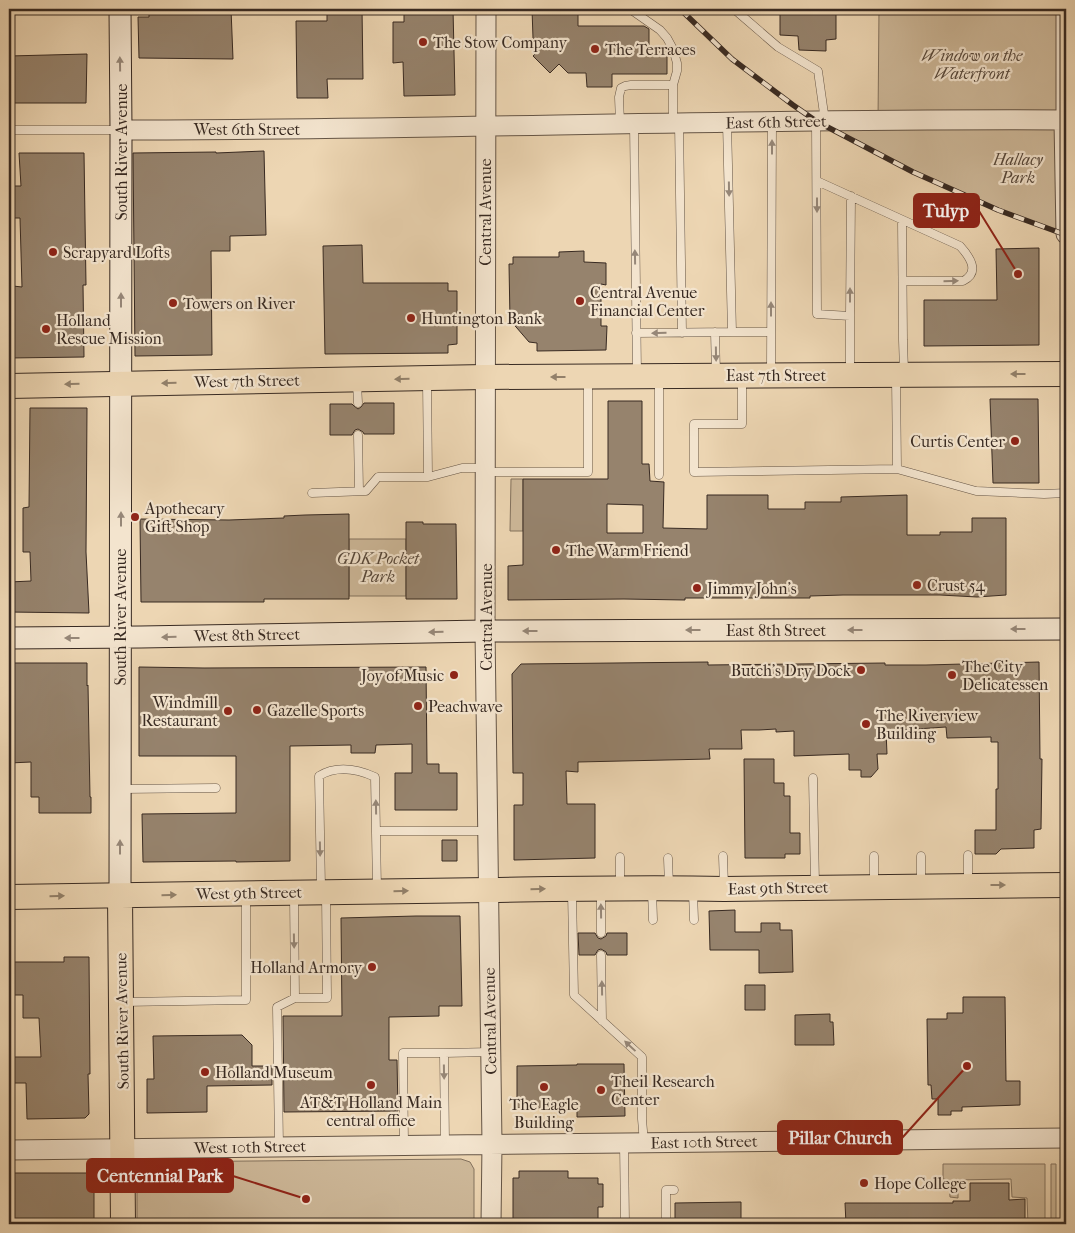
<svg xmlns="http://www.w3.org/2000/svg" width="1075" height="1233" viewBox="0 0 1075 1233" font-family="'IM FELL French Canon',serif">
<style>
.green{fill:#ceb99a;stroke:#83725e}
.building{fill:#96836d;stroke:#382a22;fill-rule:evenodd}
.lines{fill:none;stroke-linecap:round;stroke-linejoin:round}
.service-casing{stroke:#655546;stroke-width:9}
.minor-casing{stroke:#655546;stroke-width:17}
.tertiary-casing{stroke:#655546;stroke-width:21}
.secondary-casing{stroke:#382a22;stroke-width:23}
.primary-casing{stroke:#382a22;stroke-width:26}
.service{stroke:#f3e4ce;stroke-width:8}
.minor{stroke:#f3e4ce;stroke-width:15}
.tertiary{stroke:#f3e4ce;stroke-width:19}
.secondary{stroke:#f3e4ce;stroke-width:21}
.primary{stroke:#edd6b3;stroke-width:24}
.rail-casing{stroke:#382a22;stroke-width:5.5}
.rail{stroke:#f3e4ce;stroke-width:4;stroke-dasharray:11;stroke-linecap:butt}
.oneway{fill:#968778}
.oneway2{fill:#92806a}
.poi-dot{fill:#8f2418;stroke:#f3e4ce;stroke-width:2}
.labels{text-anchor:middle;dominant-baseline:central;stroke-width:4.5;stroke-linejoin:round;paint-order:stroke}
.poi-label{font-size:16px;fill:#382a22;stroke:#f3e4ce;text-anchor:start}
.park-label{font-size:16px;font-style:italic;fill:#56473a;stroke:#f3e4ce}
.street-label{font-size:16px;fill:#382a22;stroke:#f3e4ce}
.leader{fill:none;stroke:#8f2418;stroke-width:2}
.callout-dot{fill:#8f2418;stroke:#f3e4ce;stroke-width:2}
.callout{fill:#8f2418;stroke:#8f2418;stroke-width:2}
.callout-label{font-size:18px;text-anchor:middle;font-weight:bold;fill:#fff}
</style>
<rect width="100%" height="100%" fill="#edd6b3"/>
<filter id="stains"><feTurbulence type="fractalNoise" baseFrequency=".004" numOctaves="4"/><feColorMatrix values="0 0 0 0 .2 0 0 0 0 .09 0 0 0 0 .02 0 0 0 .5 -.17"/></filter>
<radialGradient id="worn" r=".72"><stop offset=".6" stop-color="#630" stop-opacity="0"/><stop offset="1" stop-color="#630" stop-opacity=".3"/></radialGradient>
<path class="green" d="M879 9H1066V120L878 121Z
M1064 122 1066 235 998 210 913 172 823 123Z
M511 479H523V531H510Z
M349 539H406V596H349Z
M461 1159 470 1162 474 1169V1224H137V1173L140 1166 147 1162Z
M943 1164H1045V1224H1028L1027 1198 1012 1197 1011 1179 958 1180V1198L950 1197 949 1180 943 1179Z
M1051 1164H1056V1224H1051Z"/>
<path class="building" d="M149 9H231L233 59 139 58 138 17H149Z
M327 9H362L363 79H327L328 98H297L296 21H327Z
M404 9H453L455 95 404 96 403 62 393 63V22H404Z
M532 9H578V26H644L649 29V51H667V74H612V87H587L586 73H568L559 64 550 73 533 56 542 47 533 38Z
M780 9H836V39L826 40V51L799 50 798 36 780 35Z
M87 54 86 103H9V56Z
M264 151 266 235 230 236V251H211L212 355 135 356 133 153 216 152V153Z
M19 153H84L86 285H83L84 357 9 358V300H14L13 286 22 287 20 218H9V186H21Z
M362 245 363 283H448V291H457V344L448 345V353L325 354 323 246Z
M1039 248V345L924 346V300H997L996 249Z
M584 251V262L606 263V285L601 284V326H607L606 350 537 351V343L529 342 510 320 509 264H513V257H559V252Z
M990 399H1038L1039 483H993Z
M608 401H642V464H649L650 481 664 482 663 528 707 529V495H768V509H805V502H841V497L907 495V535H940V532H972V518H1006V595L977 597 940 595H843L810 596V598H685V600L624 599 508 600V566L523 565V479H608ZM607 504 643 505V533H607Z
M364 403H394V434H364L363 432 358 429 355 430 352 435H330V404H352L354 406 358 409 361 407Z
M30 408H87L86 552 89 613 9 612V582L31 581 30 552H23V508L29 507Z
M349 514V599H264V602H141L140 519 229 520 284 518V516L305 515Z
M406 522H423V524H456L457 599H406Z
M708 662V665L885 663V665H926L1039 662 1040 759H1042L1041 829 1034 830V848L1001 849 996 854H975V830H996V789H998V742H991V737L947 738 946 727 886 731 887 754H877L878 769 871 777H861V770H849V754L794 756V731L776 732V729L759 730H741L742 749H709L710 759 578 762V772L566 771 567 804H595V858L514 860V805H523V773H513L512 674 521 664Z
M9 663H87V686L88 685 90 797H91V813H39V797H31V762L9 763Z
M139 667 204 668 426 667 427 764H439V773H457V810H395V773H412V744L376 745 375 753H351V745L290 746V861L236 862V861L143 862 142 814 236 813V756H139Z
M744 759H774V783H784V796H790V833H800V854H785V858H745Z
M442 840H457V861H442Z
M735 910V932H761V923H780V930H792L793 972 759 973V950H710L709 911Z
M416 916H460L462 1006H439V1016L389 1017V1060H397L398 1111 284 1112 283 1016H342L341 918Z
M578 933H595L598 938 601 939 606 936 607 933H627V955H607L606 952 601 949 598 950 595 955H579Z
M64 957H89L90 1074H88L89 1114 85 1118 27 1119 26 1083H11V1057H41L39 1018H23V995H11L10 962H64Z
M745 985H765V1010H745Z
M963 997H1005L1006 1081H1020V1105L962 1107V1111H951V1115H938V1099H932L931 1085H928L927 1019H947V1013H963Z
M830 1014V1022H833L834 1045H795V1015Z
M242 1035 252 1045V1066H272V1085L207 1086V1112L147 1113V1079H154L153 1036Z
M577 1064H624L625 1116 577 1117V1108H517V1066L577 1065Z
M519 1171H568V1178H598V1184H603V1207H598V1224H513V1178H519Z
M9 1173H94V1224H9Z
M970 1183H1009V1200L1025 1199V1224H846L845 1203H953V1201H970Z
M741 1202V1224H675V1203Z"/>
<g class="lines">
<g class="service-casing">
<path id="service" d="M630 9 660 30 667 38 673 49 677 63V71L673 85V123
M734 9 778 47 818 71 825 121
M816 121 817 314 850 316 851 196
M620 123 619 97 621 88 625 86 631 85H673
M679 123 682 333
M634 124 637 374
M9 130H119
M817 181 960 246C969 256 981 272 963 281H903
M902 220 903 340 904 372
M850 316V373
M715 332 716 373
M732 332H770
M636 333 732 332 727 123
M771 373 772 122
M742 379V424H694V472L897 469 896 377
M427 381 428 477 462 468H485
M357 383 358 403
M358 435 359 491
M897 469 976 491 1044 494 1066 493
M485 472H588V379
M659 475V380
M312 493 366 491 378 477H428
M813 778 815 885
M122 789 216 788
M376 831H487
M968 855V883
M723 856 724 886
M874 856V884
M921 856V884
M620 857V885
M668 858 669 886
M321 888 319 776C337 765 357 769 375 777L377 889
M601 890V933
M652 890 653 920
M572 892 574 995 642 1057V1119L644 1143
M693 892 694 920
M294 895 295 998H327L326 893
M601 955 602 1021
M123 1002 246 1000V896
M624 1143 625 1224
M445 1144 444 1053 491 1052
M404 1145 403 1053H444
M279 1146 277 1007 295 998
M666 1224V1190H674"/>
</g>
<g class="minor-casing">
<path id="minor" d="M1064 120V9"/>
</g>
<g class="tertiary-casing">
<path id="tertiary" d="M486 9 485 631 492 1144 491 1224
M1064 120 1066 234
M121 130C436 130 751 118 1066 120
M9 1150 1066 1138"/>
</g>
<g class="secondary-casing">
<path id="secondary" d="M120 9 121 130 120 896
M9 638 141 637 485 631 1066 629"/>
</g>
<g class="primary-casing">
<path id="primary" d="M9 386 485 377 1066 374
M120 896 123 1224
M9 897C169 895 329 891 489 890 567 889 646 887 724 889L1066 885"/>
</g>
<use href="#service" class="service"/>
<use href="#minor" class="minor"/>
<use href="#tertiary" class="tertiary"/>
<use href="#secondary" class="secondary"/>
<use href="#primary" class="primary"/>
<g class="rail-casing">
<path id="rail" d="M680 9 732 59 793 105 816 121 913 172 998 210 1066 235"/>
</g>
<use href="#rail" class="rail"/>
</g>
<defs><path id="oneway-solid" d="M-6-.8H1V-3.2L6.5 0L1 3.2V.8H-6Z" transform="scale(1.25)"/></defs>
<g class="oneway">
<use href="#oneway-solid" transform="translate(120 64) rotate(-91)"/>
<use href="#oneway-solid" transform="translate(772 147) rotate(-90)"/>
<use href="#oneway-solid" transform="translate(729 189) rotate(89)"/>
<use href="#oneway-solid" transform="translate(817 205) rotate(90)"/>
<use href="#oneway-solid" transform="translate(635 257) rotate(-91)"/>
<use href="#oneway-solid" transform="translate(951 281) rotate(-1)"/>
<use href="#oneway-solid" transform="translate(850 295) rotate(-90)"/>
<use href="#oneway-solid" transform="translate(121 300) rotate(-90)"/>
<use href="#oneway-solid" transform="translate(771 309) rotate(-90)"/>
<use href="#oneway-solid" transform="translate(659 333) rotate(179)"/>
<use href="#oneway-solid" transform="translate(716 354) rotate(89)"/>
<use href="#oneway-solid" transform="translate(121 519) rotate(-90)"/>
<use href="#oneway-solid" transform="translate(1018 629) rotate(180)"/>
<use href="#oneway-solid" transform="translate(693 630) rotate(180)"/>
<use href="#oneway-solid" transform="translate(855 630) rotate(180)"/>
<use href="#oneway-solid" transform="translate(530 631) rotate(180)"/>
<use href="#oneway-solid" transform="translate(436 632) rotate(179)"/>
<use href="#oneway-solid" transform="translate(169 637) rotate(179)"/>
<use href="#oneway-solid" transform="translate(72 638) rotate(180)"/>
<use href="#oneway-solid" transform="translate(376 807) rotate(-91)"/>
<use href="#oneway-solid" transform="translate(120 847) rotate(-90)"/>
<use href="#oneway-solid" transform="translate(320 849) rotate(89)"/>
<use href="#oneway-solid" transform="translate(601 911) rotate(-91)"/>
<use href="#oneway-solid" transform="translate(294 941) rotate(89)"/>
<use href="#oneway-solid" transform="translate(602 988) rotate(-91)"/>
<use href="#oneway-solid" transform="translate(630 1046) rotate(-137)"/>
<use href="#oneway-solid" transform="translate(444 1072) rotate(89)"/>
</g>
<g class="oneway2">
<use href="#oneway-solid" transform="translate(1018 374) rotate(180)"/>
<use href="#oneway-solid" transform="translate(558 377) rotate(180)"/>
<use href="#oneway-solid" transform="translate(402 379) rotate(179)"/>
<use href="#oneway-solid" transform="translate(169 383) rotate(179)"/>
<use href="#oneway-solid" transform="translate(72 384) rotate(179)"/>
<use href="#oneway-solid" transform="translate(998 885)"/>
<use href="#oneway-solid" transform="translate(538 889) rotate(-1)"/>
<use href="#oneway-solid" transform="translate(401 891) rotate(-1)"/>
<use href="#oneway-solid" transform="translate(169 895) rotate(-1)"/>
<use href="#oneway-solid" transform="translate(57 896) rotate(-1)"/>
</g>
<g class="poi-dot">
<circle cx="423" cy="42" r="5"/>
<circle cx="595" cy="49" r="5"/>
<circle cx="53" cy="252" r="5"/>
<circle cx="580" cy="301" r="5"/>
<circle cx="173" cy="303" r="5"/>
<circle cx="411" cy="318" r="5"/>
<circle cx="46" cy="329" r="5"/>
<circle cx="1015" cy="441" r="5"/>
<circle cx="135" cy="517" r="5"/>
<circle cx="556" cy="550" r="5"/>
<circle cx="917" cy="585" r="5"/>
<circle cx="697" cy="588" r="5"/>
<circle cx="861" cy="670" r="5"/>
<circle cx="454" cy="675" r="5"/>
<circle cx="952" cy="675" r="5"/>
<circle cx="418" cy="706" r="5"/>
<circle cx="257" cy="710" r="5"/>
<circle cx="228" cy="711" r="5"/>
<circle cx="866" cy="724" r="5"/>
<circle cx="372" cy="967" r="5"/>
<circle cx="205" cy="1072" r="5"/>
<circle cx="371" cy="1085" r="5"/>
<circle cx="544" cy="1087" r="5"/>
<circle cx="601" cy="1090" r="5"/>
<circle cx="864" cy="1183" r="5"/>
</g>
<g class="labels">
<g class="poi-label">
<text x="433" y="42">The Stow Company</text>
<text x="605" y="49">The Terraces</text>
<text x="63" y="252">Scrapyard Lofts</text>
<text x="590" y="292">Central Avenue<tspan x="590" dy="18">Financial Center</tspan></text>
<text x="183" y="303">Towers on River</text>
<text x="421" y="318">Huntington Bank</text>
<text x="56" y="320">Holland<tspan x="56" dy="18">Rescue Mission</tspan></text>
<text x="1005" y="441" text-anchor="end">Curtis Center</text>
<text x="145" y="508">Apothecary<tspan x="145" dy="18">Gift Shop</tspan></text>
<text x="566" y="550">The Warm Friend</text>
<text x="927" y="585">Crust 54</text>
<text x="707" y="588">Jimmy John's</text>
<text x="962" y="666">The City<tspan x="962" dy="18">Delicatessen</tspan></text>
<text x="851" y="670" text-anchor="end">Butch's Dry Dock</text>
<text x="444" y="675" text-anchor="end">Joy of Music</text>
<text x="218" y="702" text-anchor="end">Windmill<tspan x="218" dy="18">Restaurant</tspan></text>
<text x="428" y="706">Peachwave</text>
<text x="267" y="710">Gazelle Sports</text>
<text x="876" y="715">The Riverview<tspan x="876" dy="18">Building</tspan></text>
<text x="362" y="967" text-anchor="end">Holland Armory</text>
<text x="215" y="1072">Holland Museum</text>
<text x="611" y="1081">Theil Research<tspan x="611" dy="18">Center</tspan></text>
<text x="371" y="1102" text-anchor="middle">AT&amp;T Holland Main<tspan x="371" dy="18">central office</tspan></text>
<text x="544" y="1104" text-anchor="middle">The Eagle<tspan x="544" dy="18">Building</tspan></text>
<text x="874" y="1183">Hope College</text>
</g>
<g class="park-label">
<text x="972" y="55">Window on the<tspan x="972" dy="18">Waterfront</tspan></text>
<text x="1018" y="159">Hallacy<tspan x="1018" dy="18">Park</tspan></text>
<text x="378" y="558">GDK Pocket<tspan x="378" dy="18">Park</tspan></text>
</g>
<g class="street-label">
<text transform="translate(776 122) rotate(-1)">East 6th Street</text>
<text x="247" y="129">West 6th Street</text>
<text transform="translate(121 152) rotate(-90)">South River Avenue</text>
<text transform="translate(485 212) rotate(-90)">Central Avenue</text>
<text x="776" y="375">East 7th Street</text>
<text transform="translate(247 381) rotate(-1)">West 7th Street</text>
<text transform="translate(120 617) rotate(-90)">South River Avenue</text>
<text transform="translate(486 617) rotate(-90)">Central Avenue</text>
<text x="776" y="630">East 8th Street</text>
<text transform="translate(247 635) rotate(-1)">West 8th Street</text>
<text transform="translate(778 888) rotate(-1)">East 9th Street</text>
<text transform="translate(249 893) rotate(-1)">West 9th Street</text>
<text transform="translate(122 1021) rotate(-91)">South River Avenue</text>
<text transform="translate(490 1021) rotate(-91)">Central Avenue</text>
<text transform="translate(704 1142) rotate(-1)">East 10th Street</text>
<text transform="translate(250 1147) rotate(-1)">West 10th Street</text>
</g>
</g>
<path class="leader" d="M1018 274L979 211M967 1066L902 1138M306 1199L233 1176"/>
<g class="callout-dot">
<circle cx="1018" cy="274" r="5"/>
<circle cx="967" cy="1066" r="5"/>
<circle cx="306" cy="1199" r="5"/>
</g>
<g class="callout">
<rect x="914" y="194" width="65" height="33" rx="5"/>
<rect x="778" y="1121" width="124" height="33" rx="5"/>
<rect x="87" y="1159" width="146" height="33" rx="5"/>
</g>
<g class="callout-label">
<text x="946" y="217">Tulyp</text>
<text x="840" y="1144">Pillar Church</text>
<text x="160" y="1182">Centennial Park</text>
</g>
<rect width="1075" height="1233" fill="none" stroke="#edd6b3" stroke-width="30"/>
<rect x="10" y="10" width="1055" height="1213" fill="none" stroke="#382a22" stroke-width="2.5"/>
<rect x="15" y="15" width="1045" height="1203" fill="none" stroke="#382a22"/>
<rect width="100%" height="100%" filter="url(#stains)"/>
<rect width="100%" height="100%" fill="url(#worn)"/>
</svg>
